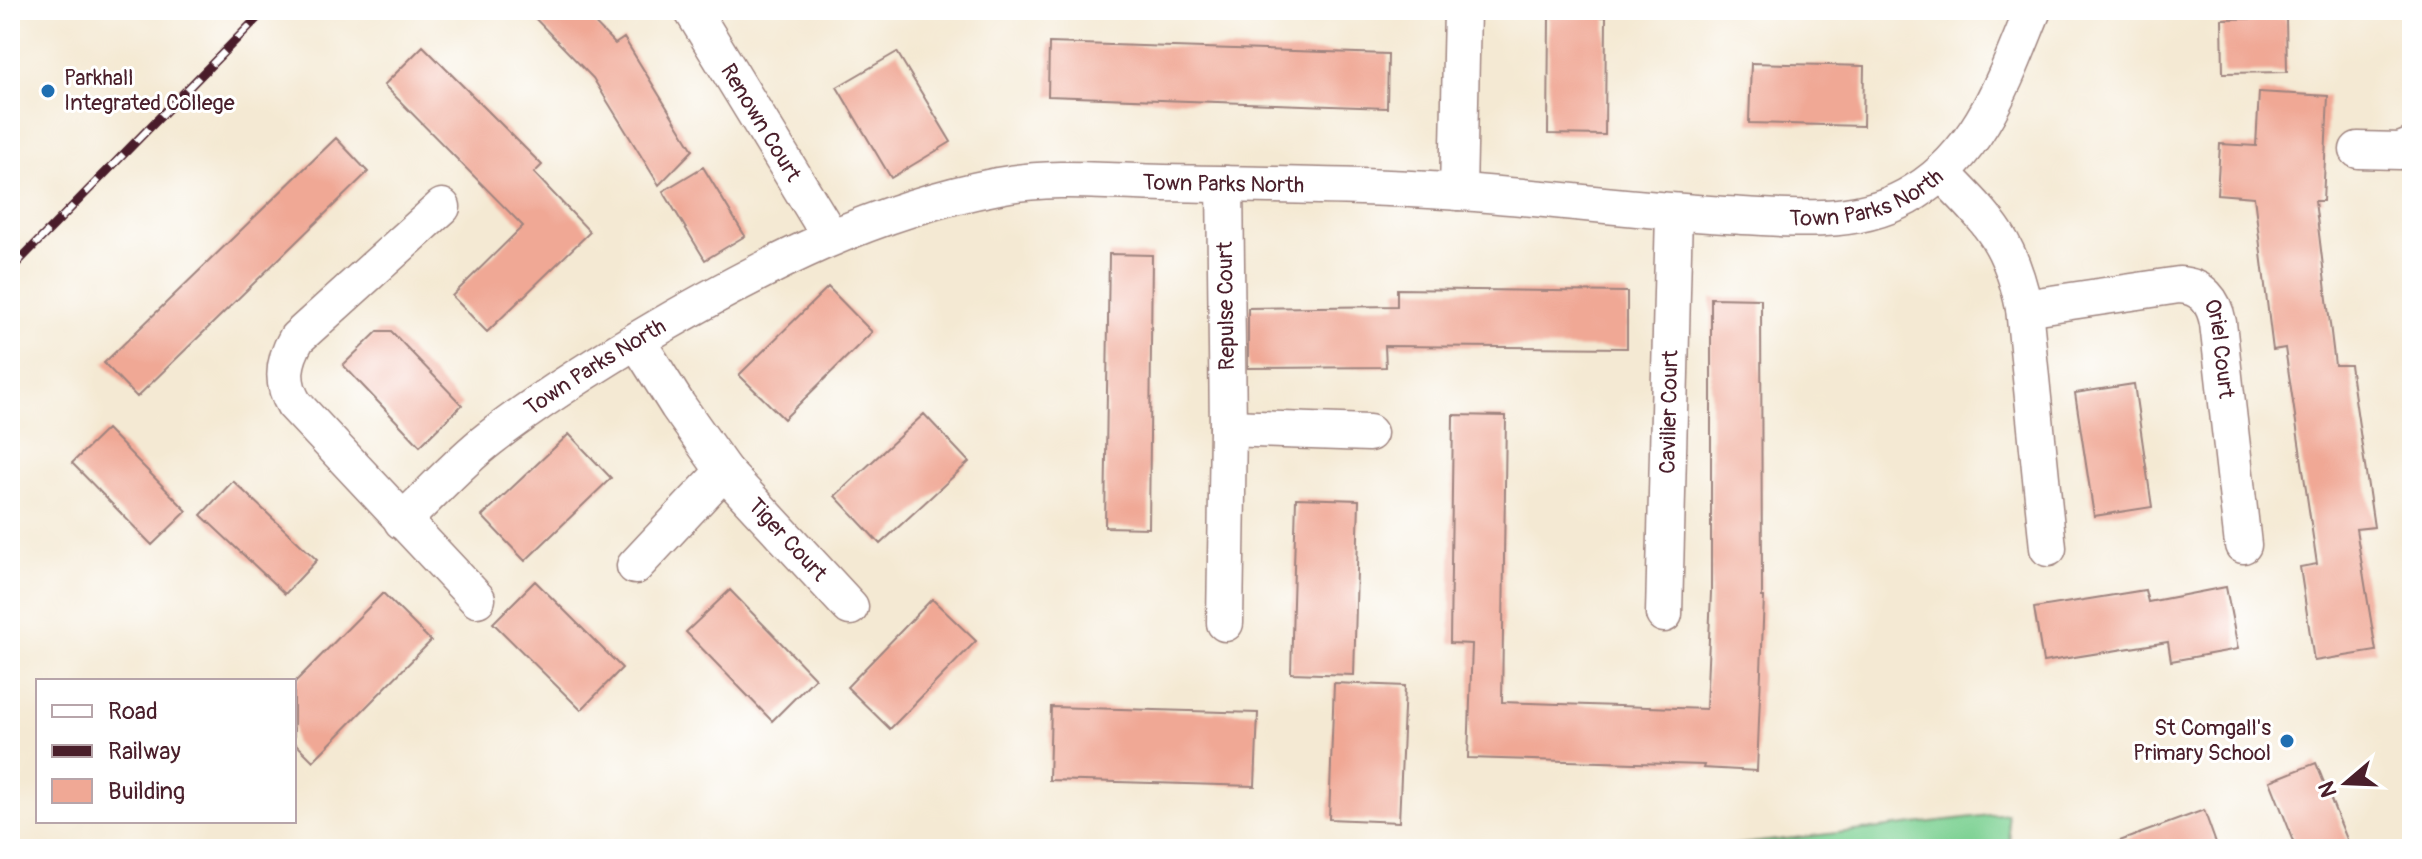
<svg xmlns="http://www.w3.org/2000/svg" width="2422" height="859" viewBox="0 0 2422 859" font-family="Pangolin,sans-serif">
<style>
.green{fill:#7fd294;stroke:#647860;stroke-width:2}
.building{fill:#f0a895}
.lines{fill:none;stroke-linecap:round;stroke-linejoin:round}
.minor-casing{stroke:#9f847f;stroke-width:39}
.minor{stroke:#fff;stroke-width:36}
.rail-casing{stroke:#4a1f2b;stroke-width:9}
.rail{stroke:#fff;stroke-width:6;stroke-dasharray:18;stroke-linecap:butt}
.poi-dot{fill:#1f6fb2;stroke:#fff;stroke-width:3}
.labels{text-anchor:middle;dominant-baseline:central;stroke-width:6;stroke-linejoin:round;paint-order:stroke}
.poi-label{font-size:22px;fill:#4a1f2b;stroke:#fff;text-anchor:start}
.street-label{font-size:22px;fill:#4a1f2b;stroke:#fff}
</style>
<rect width="100%" height="100%" fill="#fff"/>
<filter id="ink" filterUnits="userSpaceOnUse"><feTurbulence type="fractalNoise" baseFrequency=".0125" numOctaves="2"/><feDisplacementMap in="SourceGraphic" scale="16" xChannelSelector="R" yChannelSelector="G"/><feConvolveMatrix kernelMatrix="1 2 1 2 8 2 1 2 1" color-interpolation-filters="sRGB"/></filter>
<filter id="wash" filterUnits="userSpaceOnUse"><feTurbulence type="fractalNoise" baseFrequency=".006" numOctaves="4" result="noise"/><feDisplacementMap in="SourceGraphic" scale="32" xChannelSelector="R" yChannelSelector="G"/><feGaussianBlur stdDeviation="1.8" result="paint"/><feColorMatrix in="noise" values="0 0 0 0 0 0 0 0 0 0 0 0 0 0 0 0 0 1.4 0 .05"/><feComposite in="paint" operator="in"/></filter>
<g filter="url(#wash)">
<rect width="100%" height="100%" fill="#f4e9d3"/>
<path class="green" d="M2007 813 2011 849H1701Z"/>
<g id="blocks">
<path class="building" d="M527 10H582L615 44 624 38 693 150 659 185 593 78Z
M1549 16 1606 17 1605 135 1548 134Z
M2286 18 2287 72 2223 73 2222 19Z
M1049 43 1388 54 1387 108 1048 96Z
M423 46 542 165 534 173 590 232 487 332 452 296 523 226 384 85Z
M897 52 951 142 891 178 837 87Z
M1751 63 1864 66 1863 126 1749 123Z
M2259 92 2328 96 2323 201H2315L2335 365H2350L2374 527 2356 529 2376 651 2314 661 2300 567 2317 564 2285 348 2273 350 2254 197 2217 194 2220 144 2256 146Z
M336 138 368 172 137 397 104 363Z
M703 167 745 236 705 260 663 191Z
M1109 254 1152 255 1149 528 1105 527Z
M828 287 872 332 784 419 739 375Z
M1397 289 1627 292V348L1385 346 1386 367 1248 368V308L1397 306Z
M1711 298 1761 299 1762 597H1764L1757 771 1703 768 1704 765 1468 758 1472 644 1450 643 1453 415 1506 416 1502 702 1706 709 1711 592Z
M378 331H391L462 405 420 446 343 365Z
M2134 384 2152 507 2094 516 2075 393Z
M924 414 969 462 880 544 835 496Z
M107 429 187 511 152 545 72 463Z
M569 434 611 478 525 561 482 516Z
M233 481 317 560 285 594 201 515Z
M1296 498 1359 500 1354 675 1291 673Z
M535 581 622 668 581 710 493 623Z
M2226 587 2238 649 2171 661 2168 642 2043 662 2034 608 2145 590 2148 602Z
M730 590 815 678 772 721 686 632Z
M383 593 431 641 313 761 294 742V683Z
M932 599 976 641 890 729 847 687Z
M1334 683 1405 686 1399 822 1329 819Z
M1051 707 1258 713 1255 786 1049 780Z
M2316 763 2351 849H2297L2270 781Z
M2204 810 2218 849H2110L2109 845Z"/>
</g>
</g>
<g filter="url(#ink)">
<use href="#blocks" fill-opacity="0" stroke="#9f847f" stroke-width="2"/>
<g class="lines">
<g class="minor-casing">
<g id="minor">
<path id="s1" d="M692 10 830 236"/>
<path d="M2358 150 2400 151 2412 146"/>
<path d="M1942 173C1989 221 2010 240 2024 308L2048 548"/>
<path d="M1458 192 1462 10"/>
<path d="M442 207 297 338C284 360 280 381 294 404L477 599"/>
<path id="s2" d="M2024 308 2179 285C2202 286 2214 301 2218 323L2243 545"/>
<path id="s3" d="M637 341 678 406 724 471 850 607"/>
<path d="M1228 428 1369 433"/>
<path id="s4" d="M402 521C431 494 458 463 489 439 543 397 601 361 659 327 768 264 873 210 998 186 1052 175 1110 182 1164 183 1262 185 1362 185 1460 192 1549 198 1637 210 1726 215 1790 218 1859 228 1915 192 1981 152 2005 78 2033 10"/>
<path d="M635 566 724 471"/>
<path id="s5" d="M1664 614 1674 212"/>
<path d="M1225 623 1228 428 1225 184"/>
</g>
</g>
<use href="#minor" class="minor"/>
<g class="rail-casing">
<path id="rail" d="M10 270 265 10"/>
</g>
<use href="#rail" class="rail"/>
</g>
</g>
<g class="poi-dot">
<circle cx="48" cy="91" r="8"/>
<circle cx="2287" cy="741" r="8"/>
</g>
<g class="labels">
<g class="poi-label">
<text x="64" y="78">Parkhall<tspan x="64" dy="25">Integrated College</tspan></text>
<text x="2271" y="728" text-anchor="end">St Comgall's<tspan x="2271" dy="25">Primary School</tspan></text>
</g>
<g class="street-label">
<text stroke="none"><textPath href="#s1" startOffset="132">Renown Court</textPath></text>
<text stroke="none"><textPath href="#s4" startOffset="918">Town Parks North</textPath></text>
<text stroke="none"><textPath href="#s4" startOffset="1566">Town Parks North</textPath></text>
<text transform="translate(1226 306) rotate(-91)">Repulse Court</text>
<text stroke="none"><textPath href="#s2" startOffset="242">Oriel Court</textPath></text>
<text stroke="none"><textPath href="#s4" startOffset="248">Town Parks North</textPath></text>
<text stroke="none"><textPath href="#s5" startOffset="202">Cavilier Court</textPath></text>
<text stroke="none"><textPath href="#s3" startOffset="250">Tiger Court</textPath></text>
</g>
</g>
<rect width="2422" height="859" fill="none" stroke="#fff" stroke-width="40"/>
<rect x="36" y="679" width="260" height="144" fill="#ffffff" stroke="#b7a5aa" stroke-width="2"/>
<rect x="52" y="705" width="40" height="12" fill="#ffffff" stroke="#b7a5aa" stroke-width="2"/>
<text x="108" y="719" font-size="24" fill="#4a1f2b">Road</text>
<rect x="52" y="745" width="40" height="12" fill="#4a1f2b" stroke="#b7a5aa" stroke-width="2"/>
<text x="108" y="759" font-size="24" fill="#4a1f2b">Railway</text>
<rect x="52" y="779" width="40" height="24" fill="#f0a895" stroke="#b7a5aa" stroke-width="2"/>
<text x="108" y="799" font-size="24" fill="#4a1f2b">Building</text>
<g transform="translate(2346 783) rotate(251)" stroke="#ffffff" stroke-width="6" paint-order="stroke">
<path d="M0-6L14 30L0 20L-14 30Z" fill="#4a1f2b"/>
<text y="-12" font-size="22" font-weight="bold" text-anchor="middle" fill="#4a1f2b">N</text>
</g>
</svg>
